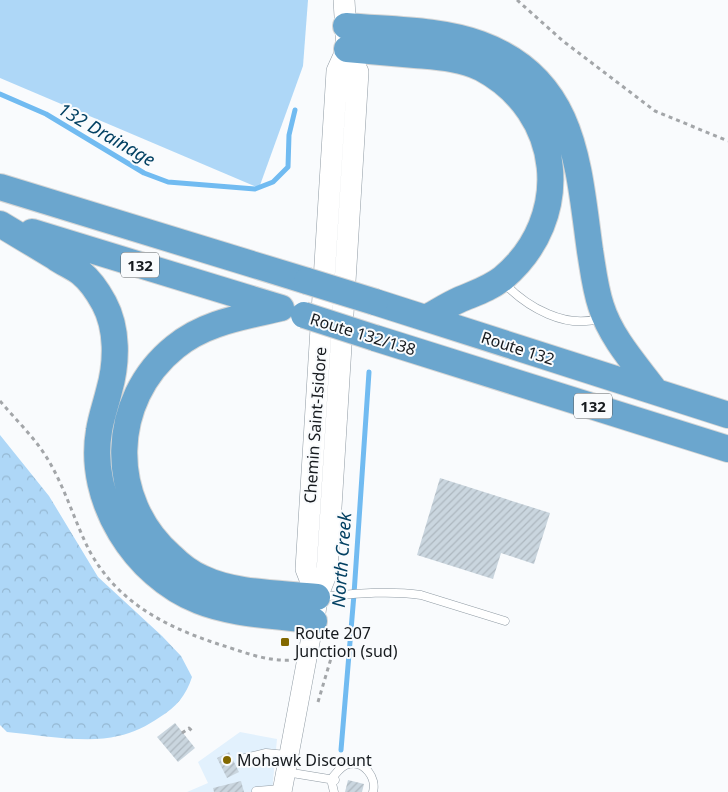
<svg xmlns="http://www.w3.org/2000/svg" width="728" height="792" viewBox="0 0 728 792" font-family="'Noto Sans',sans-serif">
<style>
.built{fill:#e2f1fd}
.grass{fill:#aed7f7}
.forest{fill:url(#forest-crowns)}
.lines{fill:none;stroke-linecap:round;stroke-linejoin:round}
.stream{stroke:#71bbf1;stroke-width:5}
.building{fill:url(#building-hatch)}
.service-casing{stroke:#909ba4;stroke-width:9}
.tertiary-casing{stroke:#909ba4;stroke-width:20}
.secondary-casing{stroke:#909ba4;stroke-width:22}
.trunk-casing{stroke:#d5d6d6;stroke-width:28}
.path{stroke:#a3a6a9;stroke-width:3;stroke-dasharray:4 4;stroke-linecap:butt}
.service{stroke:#fff;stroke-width:8}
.tertiary{stroke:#fff;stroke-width:19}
.secondary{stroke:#fff;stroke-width:21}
.trunk{stroke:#6ba6ce;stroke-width:26}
.trunk-bridge-casing{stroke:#d5d6d6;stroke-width:28;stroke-linecap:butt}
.trunk-bridge{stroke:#6ba6ce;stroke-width:26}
.poi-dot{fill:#826800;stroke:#f9fbfd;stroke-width:2}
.labels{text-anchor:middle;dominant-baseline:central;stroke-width:4;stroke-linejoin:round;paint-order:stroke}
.shield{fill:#f9fbfd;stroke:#5a5e61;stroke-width:1}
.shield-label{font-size:15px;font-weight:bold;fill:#161a1e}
.street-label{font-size:16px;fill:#161a1e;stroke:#f9fbfd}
.poi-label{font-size:16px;fill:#161a1e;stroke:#f9fbfd;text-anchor:start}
.water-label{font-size:18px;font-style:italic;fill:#024062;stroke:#f9fbfd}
</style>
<defs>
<pattern id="forest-crowns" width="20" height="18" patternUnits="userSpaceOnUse" patternTransform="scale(1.25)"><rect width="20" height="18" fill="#aed7f7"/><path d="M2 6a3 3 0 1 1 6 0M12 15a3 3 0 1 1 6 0" fill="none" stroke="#95b8d3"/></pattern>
<pattern id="building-hatch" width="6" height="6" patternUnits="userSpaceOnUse" patternTransform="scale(1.25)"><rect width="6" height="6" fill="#cad6df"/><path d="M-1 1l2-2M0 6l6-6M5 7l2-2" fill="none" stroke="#adb7bf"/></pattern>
</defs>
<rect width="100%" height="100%" fill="#f9fbfd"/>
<path class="built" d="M240 732 277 739 272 792H187L208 783 198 762Z"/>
<path class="grass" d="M0 0H308L303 66 259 188 0 78Z"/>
<path class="forest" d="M0 435 49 496 98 577 162 636 181 656 192 677C186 696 176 707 160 717 147 726 133 733 118 736 87 744 40 735 7 732L0 725Z"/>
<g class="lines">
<path class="stream" d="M0 94 46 114 144 173 168 182 255 189 273 182 288 167 289 135 295 110
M341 750 354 594 369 372"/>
</g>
<path class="building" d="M440 478 550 513 534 564 501 553 493 579 417 555Z
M175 723 195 748 178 762 157 737Z
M229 752 239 772 227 778 217 758Z
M348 780 364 784 362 792H345Z
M241 781 244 792H214L213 788Z"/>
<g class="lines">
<g class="service-casing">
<path id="service" d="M504 283C527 307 566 330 601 318
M319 597C353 594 387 590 421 595L505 621
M245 758 266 753 287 755
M286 772 335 780
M256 791 281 789
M334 792 331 779C336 774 341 765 349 764 364 760 377 778 373 792"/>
</g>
<g class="tertiary-casing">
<path id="tertiary" d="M282 792 314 621"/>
</g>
<g class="secondary-casing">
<path id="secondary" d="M317 597 306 569 337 71 347 49
M315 613 317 597 327 572 358 72 347 49 344 0"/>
</g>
<g class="trunk-casing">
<path id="trunk" d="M346 26C390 30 439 29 480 44 576 79 578 165 590 251 593 269 595 288 601 306 611 338 636 365 656 392
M347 49C369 51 392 53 415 55 437 57 461 58 481 68 564 112 574 218 503 278 489 289 475 293 459 300 448 305 437 312 426 318
M0 187 307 281
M0 224C18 235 37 246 55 257 63 263 73 267 81 273 91 281 98 292 104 303 118 329 117 363 109 391 106 404 101 417 99 431 87 500 135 576 199 601 234 615 276 615 314 621
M32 232 281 308
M375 302 728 415
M281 308C244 317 205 322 175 347 109 400 107 500 171 556 180 565 190 573 202 578 235 594 281 593 317 597
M375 338 728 449"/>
</g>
<path class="path" d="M517 0 563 41 655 111 728 141
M0 401C17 421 37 440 50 463 66 491 75 522 89 550 117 602 164 626 218 644 241 651 267 662 291 660
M318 702 332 655 325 656
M182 733 189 728 193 732"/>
<use href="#service" class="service"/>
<use href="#tertiary" class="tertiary"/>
<use href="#secondary" class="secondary"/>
<use href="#trunk" class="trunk"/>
<g class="trunk-bridge-casing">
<path id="trunk-bridge" d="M307 281 375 302
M304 315 375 338"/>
</g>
<use href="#trunk-bridge" class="trunk-bridge"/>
</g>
<g class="poi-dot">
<rect x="280" y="637" width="10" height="10" rx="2.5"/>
<circle cx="227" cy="760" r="5"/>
</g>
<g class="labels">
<g class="shield">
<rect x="121" y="252.5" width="38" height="25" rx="4"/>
<rect x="574" y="393.5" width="38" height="25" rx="4"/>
</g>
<g class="shield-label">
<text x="140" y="265">132</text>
<text x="593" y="406">132</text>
</g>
<g class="street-label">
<text transform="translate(363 334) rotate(17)">Route 132/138</text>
<text transform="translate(518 348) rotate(18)">Route 132</text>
<text transform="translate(315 425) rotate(-86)">Chemin Saint-Isidore</text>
</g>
<g class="poi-label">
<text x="295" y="633">Route 207<tspan x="295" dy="18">Junction (sud)</tspan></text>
<text x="237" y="760">Mohawk Discount</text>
</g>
<g class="water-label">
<text transform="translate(107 134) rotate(30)">132 Drainage</text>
<text transform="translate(341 560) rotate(-86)">North Creek</text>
</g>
</g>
</svg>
